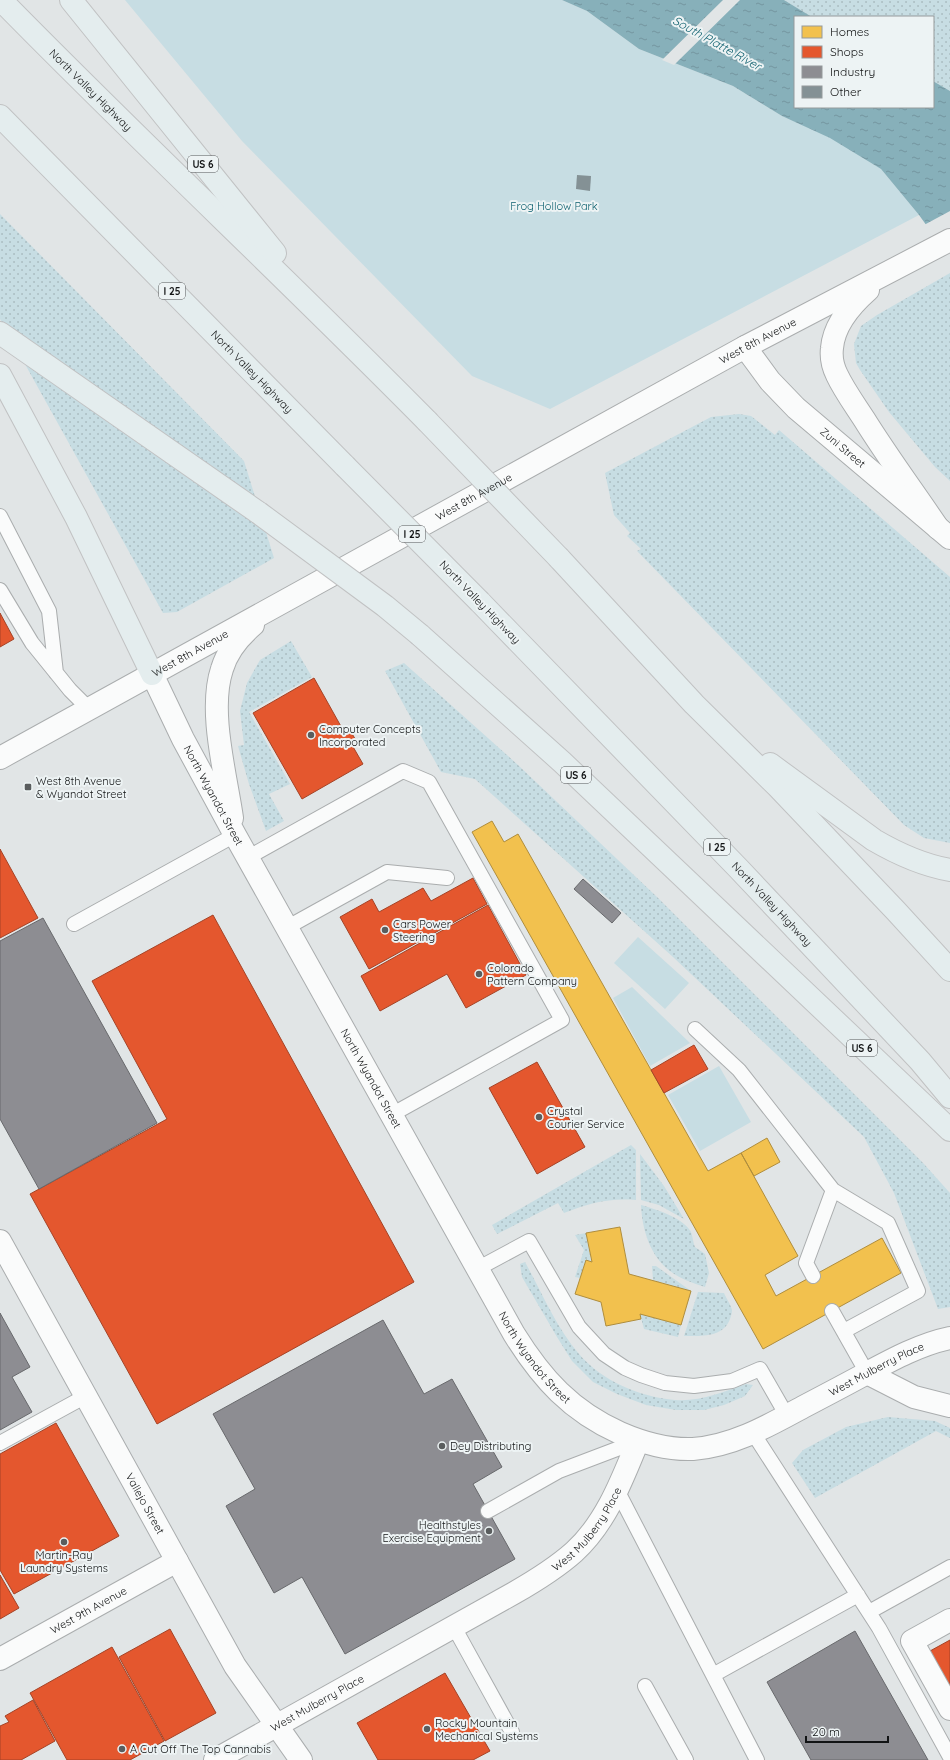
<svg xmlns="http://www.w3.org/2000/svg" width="950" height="1760" viewBox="0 0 950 1760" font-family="Quicksand,sans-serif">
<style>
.grass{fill:url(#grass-dots)}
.park{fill:#c7dde3}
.water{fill:url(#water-ripples)}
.pier{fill:#e1e5e6}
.homes{fill:#f2c14e;stroke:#af8d3d}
.shops{fill:#e4572e;stroke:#a54326}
.industry{fill:#8d8d92;stroke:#68696c}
.building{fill:#849195}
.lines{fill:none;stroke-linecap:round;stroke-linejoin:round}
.service-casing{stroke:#aaadae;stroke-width:16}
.minor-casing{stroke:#aaadae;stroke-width:24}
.tertiary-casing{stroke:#aaadae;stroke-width:24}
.secondary-casing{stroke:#aaadae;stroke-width:24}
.motorway-casing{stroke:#c1c2c3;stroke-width:24}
.service{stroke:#fafbfb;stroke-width:14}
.minor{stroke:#fafbfb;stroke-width:22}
.tertiary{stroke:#fafbfb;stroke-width:22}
.secondary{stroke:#fafbfb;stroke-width:22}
.motorway{stroke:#e4edee;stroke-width:22}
.motorway-bridge-casing{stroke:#c1c2c3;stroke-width:24;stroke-linecap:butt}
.motorway-bridge{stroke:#e4edee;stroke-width:22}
.poi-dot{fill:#5a5d5e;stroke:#edf3f4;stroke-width:1.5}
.labels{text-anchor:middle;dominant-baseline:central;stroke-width:4;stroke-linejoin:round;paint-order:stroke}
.shield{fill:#edf3f4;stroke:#545758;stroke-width:1}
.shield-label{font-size:10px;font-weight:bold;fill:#121415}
.street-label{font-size:11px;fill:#121415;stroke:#edf3f4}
.park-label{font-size:11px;fill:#0a5e6d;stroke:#edf3f4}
.poi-label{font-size:11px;fill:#121415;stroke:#edf3f4;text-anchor:start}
.water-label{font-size:12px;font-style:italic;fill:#116270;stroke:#edf3f4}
</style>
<defs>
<pattern id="grass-dots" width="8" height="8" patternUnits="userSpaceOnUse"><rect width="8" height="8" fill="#c7dde3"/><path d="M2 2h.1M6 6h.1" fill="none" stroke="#aabdc2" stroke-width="1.8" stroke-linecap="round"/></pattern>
<pattern id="water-ripples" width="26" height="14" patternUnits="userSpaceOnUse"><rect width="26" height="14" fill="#87b0ba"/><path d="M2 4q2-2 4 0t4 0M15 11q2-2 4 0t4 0" fill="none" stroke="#74969f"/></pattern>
</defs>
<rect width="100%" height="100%" fill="#e1e5e6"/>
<path class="grass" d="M784 0H950V91L933 81V17H812Z
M0 214 244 461 274 558 177 612 163 613 0 319Z
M950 273V481L935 467 889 412 860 370 856 363 854 344 861 326 877 315Z
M739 414 751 416 775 435 779 430 950 577V843L924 838 904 825 637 551 641 549 627 536 630 533 614 515 605 473 711 417Z
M291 641 312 677 249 712 290 784 269 794 284 821 266 831 249 784 238 746 244 745 240 711 247 683 260 660Z
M404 663 518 765 657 897 924 1164 950 1193V1307L938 1309 894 1193 864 1137 673 957 475 779 441 772 385 671Z
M631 1145 636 1150V1200C608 1198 590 1203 564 1213L558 1203 497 1234 492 1225Z
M640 1154 664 1186 684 1219 659 1205 641 1200Z
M641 1205C655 1209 684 1218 691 1232 693 1237 693 1243 695 1247L705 1254 709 1273 705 1287C693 1283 680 1279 670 1271 650 1256 642 1229 641 1205Z
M586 1233 591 1262 586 1260 580 1278 575 1277 584 1250 575 1235Z
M525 1262C542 1293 556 1327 579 1354 602 1381 640 1397 675 1400 699 1402 724 1392 746 1384L753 1385 745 1396 724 1405 704 1410H676L646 1405 617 1394 593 1382 572 1361 557 1337 522 1277 520 1264Z
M652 1266H656L691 1291 653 1280Z
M698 1292 724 1293C726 1298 731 1305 732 1310 732 1313 731 1316 730 1319 723 1338 700 1336 684 1336Z
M640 1314 681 1325 678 1337 644 1329Z
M888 1417 935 1421 950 1428V1438L936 1431 815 1498 792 1463 803 1450 846 1427Z"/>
<path class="park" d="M125 0H562L587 11 639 49 733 86 782 116 830 137 881 169 919 215 550 409 472 376 242 141Z
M638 937 689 983 665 1009 614 963Z
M632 987 690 1043 650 1066 613 998Z
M719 1066 751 1122 700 1151 668 1095Z"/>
<path class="water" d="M562 0H784L812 17H795V107H933V81L950 91V258L919 215 881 169 830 138 782 116 733 86 639 49 587 11Z"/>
<path class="pier" d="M723 0H740L674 65 662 60Z
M950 211V260L924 225Z"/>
<path class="homes" d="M492 821 504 842 518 834 708 1171 741 1153 798 1256 765 1275 776 1296 882 1238 901 1273 763 1349 472 832Z
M767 1138 780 1162 754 1176 741 1153Z
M620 1227 629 1274 691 1291 681 1325 640 1314 641 1319 606 1326 601 1302 575 1294 586 1260 592 1262 586 1233Z"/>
<path class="shops" d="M0 613 14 639 0 647Z
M314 678 343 730 348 727 357 742 352 745 363 764 302 799 253 713Z
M0 849 38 918 0 938Z
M473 878 487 904 369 969 340 917 372 899 379 912 423 888 431 901Z
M488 905 526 975 466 1008 447 974 380 1011 361 976Z
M213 915 414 1282 157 1424 30 1194 167 1119 92 981Z
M694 1045 708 1069 664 1093 651 1070Z
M537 1062 585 1147 537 1174 489 1088Z
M56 1423 119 1536 14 1594 0 1570V1454Z
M0 1575 19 1608 0 1619Z
M170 1629 216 1713 165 1741 119 1657Z
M950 1640V1688L930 1651Z
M112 1647 164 1741 130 1760H67L30 1693Z
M445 1673 490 1751 473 1760H378L357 1723Z
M33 1700 55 1741 21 1760H0V1726L9 1722 5 1716Z"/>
<path class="industry" d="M583 879 621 913 612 923 574 889Z
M43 918 157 1123 39 1189 0 1119V941Z
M0 1313 30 1367 12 1377 32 1412 0 1430Z
M383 1320 424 1394 452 1379 502 1467 473 1484 515 1559 345 1654 302 1577 274 1593 226 1506 255 1489 213 1414Z
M855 1631 928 1760H811L767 1682Z"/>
<path class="building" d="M577 175 591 176 590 191 576 189Z"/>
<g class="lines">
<g class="service-casing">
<path id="service" d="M0 516 49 611 56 673
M0 590 32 643 70 690 89 709
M247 858 403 771 429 782 562 1020 391 1115
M74 924 235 835
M286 928 387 872 447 878
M695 1029 739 1070 833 1190 806 1263 813 1276
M833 1190 888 1223 918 1291 844 1331
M477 1269 529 1241 579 1327 604 1354 625 1368 641 1375 665 1383 694 1386 732 1381 760 1369 787 1416
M832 1311 867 1373
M753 1433 879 1628 950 1757
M0 1443 86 1396
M617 1490 757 1760
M488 1511 559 1471 638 1441
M869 1612 950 1567
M454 1627 512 1732
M713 1675 858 1595
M645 1686 686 1760"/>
</g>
<g class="minor-casing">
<g id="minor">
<path id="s1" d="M0 1241 235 1666 301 1760"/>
<path d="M950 1620 912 1641 950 1709"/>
<path id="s2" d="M0 1659 177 1561"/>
<path id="s3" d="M215 1760 514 1593C535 1581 556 1568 574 1552 606 1523 622 1480 638 1441"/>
</g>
</g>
<g class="tertiary-casing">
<path id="tertiary" d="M867 1373 914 1397 950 1406"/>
</g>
<g class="secondary-casing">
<g id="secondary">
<path d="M868 290C851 305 834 324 832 348 831 356 833 367 837 375 844 390 855 405 864 419 887 456 913 491 938 528"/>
<path id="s4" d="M745 347 770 381 796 408 950 538"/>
<path id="s5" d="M152 674 183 739 235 835 514 1334C542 1379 571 1411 620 1433 643 1443 668 1450 693 1449 733 1446 768 1426 803 1407 824 1396 845 1385 867 1373 893 1359 921 1344 950 1338"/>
<path id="s6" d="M0 758 745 347 950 240"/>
<path d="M232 818C226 775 208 711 222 669 227 652 239 637 253 625"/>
</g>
</g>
<g class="motorway-casing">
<g id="motorway">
<path id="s7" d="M1 0C141 143 287 279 427 421"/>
<path d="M71 0 275 253"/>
<path id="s8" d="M0 116 345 466"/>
<path d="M0 333 259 513"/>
<path d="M0 375 76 517 152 674"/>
<path d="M559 558 694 704 778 787 896 911 950 970"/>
<path id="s9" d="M480 602 738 868 920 1061 950 1097"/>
<path d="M420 635 562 762 950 1130"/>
<path d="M770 764 874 840C898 854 922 865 950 870"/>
</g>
</g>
<use href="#service" class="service"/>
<use href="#minor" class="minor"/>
<use href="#tertiary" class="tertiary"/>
<use href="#secondary" class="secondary"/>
<use href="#motorway" class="motorway"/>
<g class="motorway-bridge-casing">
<path id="motorway-bridge" d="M427 421 559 558
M345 466 480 602
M259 513 385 606 420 635"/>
</g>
<use href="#motorway-bridge" class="motorway-bridge"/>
</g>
<g class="poi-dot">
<circle cx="311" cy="735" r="4"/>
<rect x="24" y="783" width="8" height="8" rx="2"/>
<circle cx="385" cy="930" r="4"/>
<circle cx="479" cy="974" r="4"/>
<circle cx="539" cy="1117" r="4"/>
<circle cx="442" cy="1446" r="4"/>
<circle cx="489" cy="1531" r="4"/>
<circle cx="64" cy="1542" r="4"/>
<circle cx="427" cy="1729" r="4"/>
<circle cx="122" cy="1749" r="4"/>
</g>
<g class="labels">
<g class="shield">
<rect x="188" y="156" width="30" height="16" rx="3"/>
<rect x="159" y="283" width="26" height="16" rx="3"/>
<rect x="399" y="526" width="26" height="16" rx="3"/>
<rect x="561" y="767" width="30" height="16" rx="3"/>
<rect x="704" y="839" width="26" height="16" rx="3"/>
<rect x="847" y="1040" width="30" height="16" rx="3"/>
</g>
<g class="shield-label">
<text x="203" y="164">US 6</text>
<text x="172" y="291">I 25</text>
<text x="412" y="534">I 25</text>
<text x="576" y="775">US 6</text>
<text x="717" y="847">I 25</text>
<text x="862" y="1048">US 6</text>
</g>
<g class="street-label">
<text stroke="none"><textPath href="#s7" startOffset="127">North Valley Highway</textPath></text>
<text stroke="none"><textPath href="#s6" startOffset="865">West 8th Avenue</textPath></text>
<text stroke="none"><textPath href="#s8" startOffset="359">North Valley Highway</textPath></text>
<text stroke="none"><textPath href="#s4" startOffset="141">Zuni Street</textPath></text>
<text stroke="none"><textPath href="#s6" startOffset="541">West 8th Avenue</textPath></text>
<text transform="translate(480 602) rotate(46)">North Valley Highway</text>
<text stroke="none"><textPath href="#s6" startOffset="217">West 8th Avenue</textPath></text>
<text stroke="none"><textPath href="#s5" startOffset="136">North Wyandot Street</textPath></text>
<text stroke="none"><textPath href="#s9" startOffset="420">North Valley Highway</textPath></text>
<text stroke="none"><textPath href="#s5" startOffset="460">North Wyandot Street</textPath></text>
<text stroke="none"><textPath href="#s5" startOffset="784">North Wyandot Street</textPath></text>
<text stroke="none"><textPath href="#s5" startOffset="1177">West Mulberry Place</textPath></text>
<text stroke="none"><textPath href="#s1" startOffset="300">Vallejo Street</textPath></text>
<text stroke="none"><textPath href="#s3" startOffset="441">West Mulberry Place</textPath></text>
<text stroke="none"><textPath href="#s2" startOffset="101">West 9th Avenue</textPath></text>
<text stroke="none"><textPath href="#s3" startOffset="117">West Mulberry Place</textPath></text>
</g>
<g class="park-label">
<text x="554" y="206">Frog Hollow Park</text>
</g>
<g class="poi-label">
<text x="319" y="729">Computer Concepts<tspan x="319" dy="13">Incorporated</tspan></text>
<text x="36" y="781">West 8th Avenue<tspan x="36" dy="13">&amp; Wyandot Street</tspan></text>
<text x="393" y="924">Cars Power<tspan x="393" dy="13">Steering</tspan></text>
<text x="487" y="968">Colorado<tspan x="487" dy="13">Pattern Company</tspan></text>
<text x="547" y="1111">Crystal<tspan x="547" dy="13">Courier Service</tspan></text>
<text x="450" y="1446">Dey Distributing</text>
<text x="481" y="1525" text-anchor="end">Healthstyles<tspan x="481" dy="13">Exercise Equipment</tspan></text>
<text x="64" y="1555" text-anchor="middle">Martin-Ray<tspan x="64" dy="13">Laundry Systems</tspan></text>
<text x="435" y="1723">Rocky Mountain<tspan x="435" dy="13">Mechanical Systems</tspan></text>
<text x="130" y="1749">A Cut Off The Top Cannabis</text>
</g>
<g class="water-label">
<text transform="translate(717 43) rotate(29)">South Platte River</text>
</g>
</g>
<rect x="794" y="16" width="140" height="92" fill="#edf3f4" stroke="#959a9b"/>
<rect x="802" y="26" width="20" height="12" fill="#f2c14e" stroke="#959a9b"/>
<text x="830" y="36" font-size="12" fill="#121415">Homes</text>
<rect x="802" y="46" width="20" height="12" fill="#e4572e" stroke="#959a9b"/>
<text x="830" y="56" font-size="12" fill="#121415">Shops</text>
<rect x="802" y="66" width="20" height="12" fill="#8d8d92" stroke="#959a9b"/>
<text x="830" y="76" font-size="12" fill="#121415">Industry</text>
<rect x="802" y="86" width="20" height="12" fill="#849195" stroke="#959a9b"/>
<text x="830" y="96" font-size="12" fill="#121415">Other</text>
<path d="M806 1736v6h82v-6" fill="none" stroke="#121415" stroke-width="2"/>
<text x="812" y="1736" font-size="12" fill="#121415" stroke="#edf3f4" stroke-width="3" paint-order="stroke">20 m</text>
</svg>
